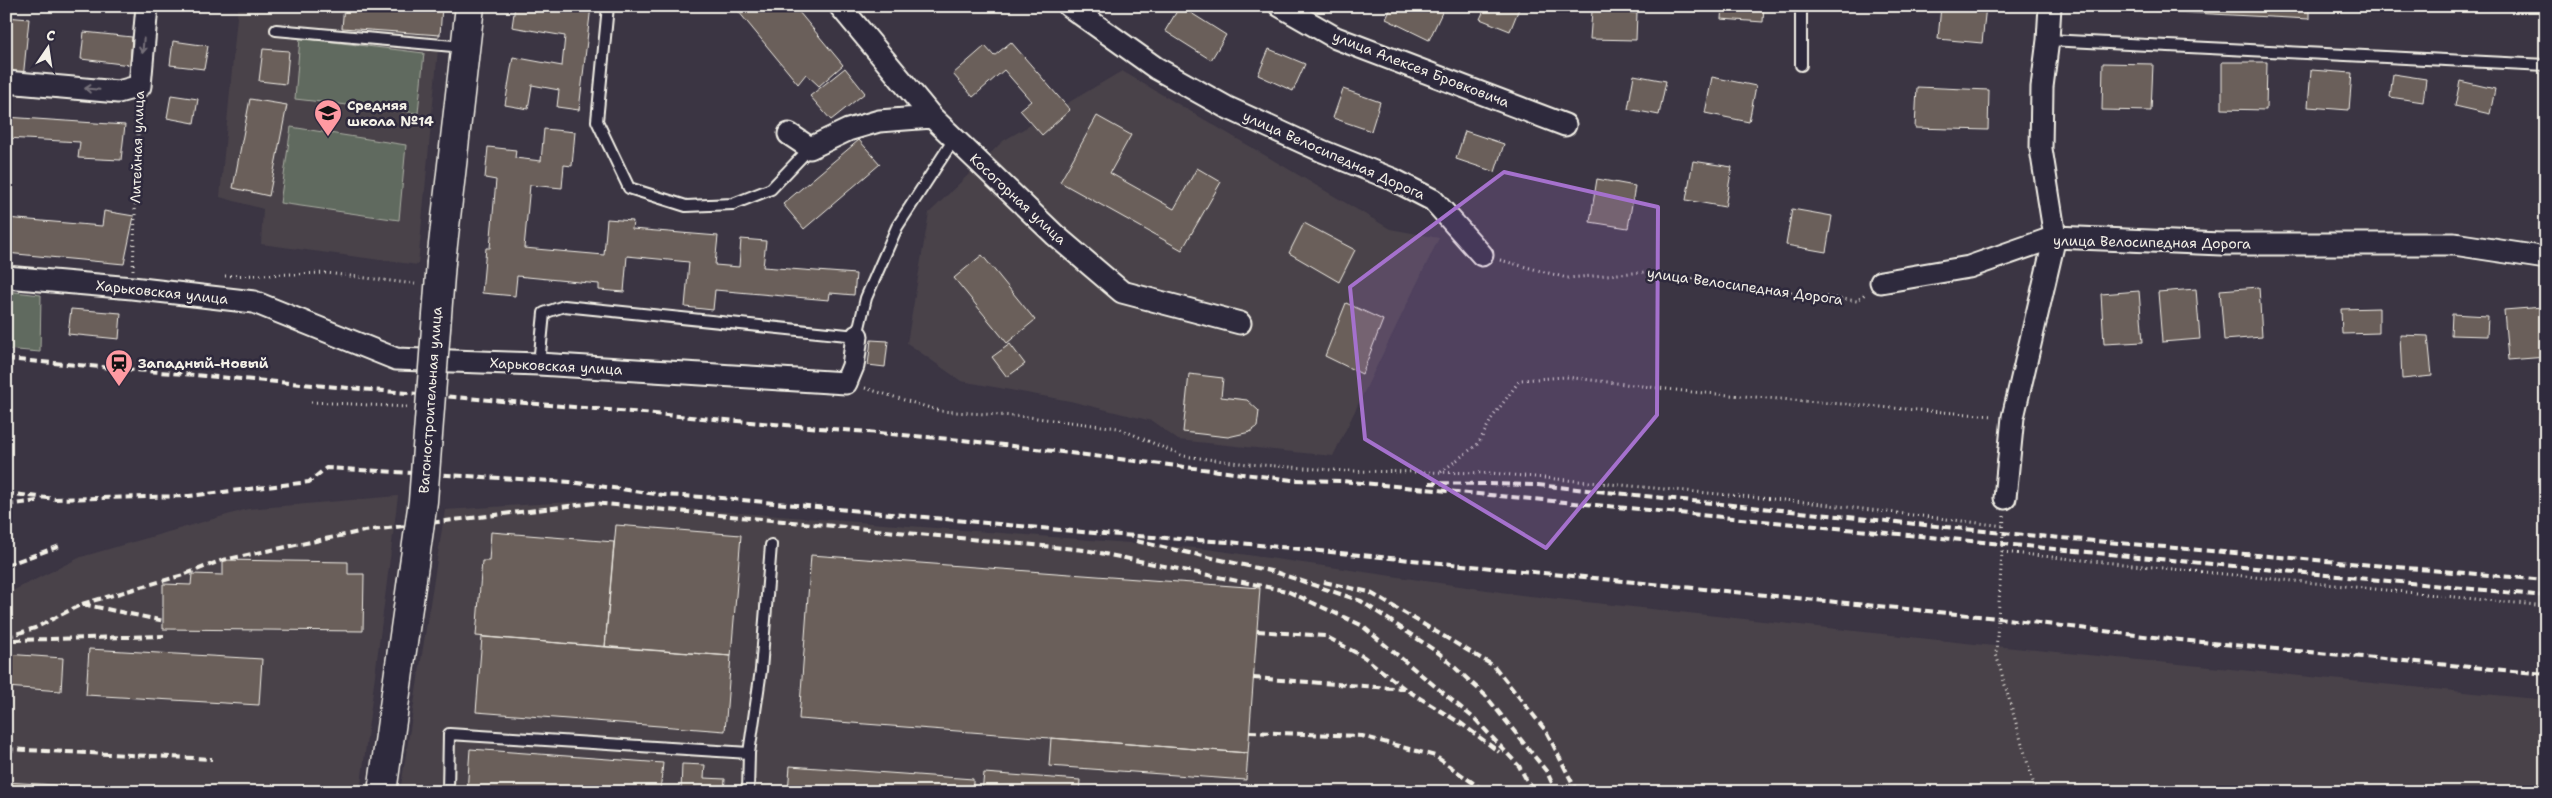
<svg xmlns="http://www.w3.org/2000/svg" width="2552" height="798" viewBox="0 0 2552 798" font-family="'Shantell Sans',sans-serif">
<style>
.built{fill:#49424a}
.green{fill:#616a5e;stroke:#aaaea3}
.building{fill:#6b5f5a;stroke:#f4f1e8}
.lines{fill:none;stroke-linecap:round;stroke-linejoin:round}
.service-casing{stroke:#f4f1e8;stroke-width:14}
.minor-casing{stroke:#f4f1e8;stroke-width:25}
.secondary-casing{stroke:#f4f1e8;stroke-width:31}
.path{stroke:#f4f1e8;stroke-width:3;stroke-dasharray:1 4;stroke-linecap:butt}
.service{stroke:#2f2a3d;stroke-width:10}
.minor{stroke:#2f2a3d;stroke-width:21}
.secondary{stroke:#2f2a3d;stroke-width:28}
.rail{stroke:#f4f1e8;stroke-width:4;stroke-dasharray:8 4;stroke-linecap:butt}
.secondary-bridge-casing{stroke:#f4f1e8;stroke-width:31;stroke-linecap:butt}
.secondary-bridge{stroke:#2f2a3d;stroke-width:28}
.oneway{stroke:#747079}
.marked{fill:#a571cd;fill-opacity:0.2;stroke:#a571cd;stroke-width:4;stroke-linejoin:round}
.labels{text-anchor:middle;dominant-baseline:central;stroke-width:5;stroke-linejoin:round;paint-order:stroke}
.street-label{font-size:14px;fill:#f4f1e8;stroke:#2f2a3d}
.poi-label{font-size:14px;font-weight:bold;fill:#f4f1e8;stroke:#2f2a3d;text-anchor:start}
</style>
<rect width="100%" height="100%" fill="#3b3543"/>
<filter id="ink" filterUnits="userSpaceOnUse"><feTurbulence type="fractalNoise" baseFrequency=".02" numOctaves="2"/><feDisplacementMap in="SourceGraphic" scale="10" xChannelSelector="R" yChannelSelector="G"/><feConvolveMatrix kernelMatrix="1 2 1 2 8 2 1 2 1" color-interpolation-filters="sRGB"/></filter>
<g filter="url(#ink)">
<path class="built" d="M238 6H442L418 265 261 244 263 209 220 197Z
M1122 71 1390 229 1439 238 1333 456 1178 440 1152 421 1070 401 961 381 907 343 929 213 1003 141Z
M398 496 360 792H6V594L81 557 248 509Z
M586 501 1207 549 1521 595 1984 645 2546 700V792H400L445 510Z"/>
<path class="green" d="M300 38 424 53 418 113 295 99Z
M291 127 406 145 399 220 280 203Z
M6 291 41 295 40 352 6 349Z"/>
<path class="building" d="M102 6H133V10Z
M344 6H442L440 35 342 28Z
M515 6H541L568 12 569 6H591L579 110 557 107 559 90 532 85 528 109 505 105 513 57 562 66 565 36 512 27Z
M734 6H794L843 65 819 86 806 74 798 84Z
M1180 6 1226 35 1211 60 1165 31Z
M1392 6H1445L1429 40 1386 19Z
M1486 6H1520L1510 31 1480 19Z
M1722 6H1764L1763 22 1721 19Z
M1941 6H1986L1982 43 1938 39Z
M2155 6H2309V19L2154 11Z
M1592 11 1637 13 1636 40 1590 39Z
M6 17 29 19 23 79 6 77Z
M84 32 132 37 130 65 81 59Z
M173 41 208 46 204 69 170 65Z
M1011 42 1070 110 1042 135 1020 110 1031 101 1004 70 973 97 953 74 985 46 994 56Z
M263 49 289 51 286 84 259 81Z
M1269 49 1305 64 1293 91 1258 75Z
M2222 62H2267L2266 110 2222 109Z
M2103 63 2153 64 2151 111 2102 110Z
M845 68 865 93 831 120 810 96Z
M2311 70 2352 73 2349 110 2308 107Z
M2393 74 2426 79 2423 102 2390 97Z
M1634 75 1666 81 1659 115 1628 109Z
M1712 77 1756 86 1749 122 1705 113Z
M2460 81 2495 89 2490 114 2455 106Z
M1917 87 1989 90 1988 130 1915 128Z
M1343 89 1380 102 1371 131 1333 118Z
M171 95 198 99 194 123 167 118Z
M250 99 287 105 269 196 233 188Z
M1097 116 1131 135 1110 173 1174 209 1197 168 1221 182 1182 250 1060 182Z
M6 117 125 125 121 160 78 158 80 142 6 138Z
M544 129 575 132 572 166 564 165 562 188 530 185 524 248 604 255 607 219 633 221 632 229 718 236 715 265 739 267 741 239 766 241 763 267 856 274 854 295 830 293 829 300 715 290 713 310 685 307 689 262 627 256 624 292 599 290V284L517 276 515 296 482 293 486 248H490L496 180 485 178 488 147 516 150 515 158 541 161Z
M1465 131 1504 144 1495 172 1456 159Z
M859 140 880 164 804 229 783 204Z
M1693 161 1732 167 1725 207 1686 200Z
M1597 179 1635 186 1628 228 1590 222Z
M1792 209 1832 216 1826 252 1786 245Z
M104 211 134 216 124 264 6 253V218L102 226Z
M1304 223 1355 250 1339 282 1289 253Z
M982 255 1035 320 1007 343 954 278Z
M2259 287 2262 337 2224 340 2220 290Z
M2196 289 2200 339 2162 342 2158 292Z
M2139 291 2143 342 2104 344 2101 294Z
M1346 303 1383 320 1362 374 1325 356Z
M2543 307 2546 357 2508 360 2504 310Z
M2379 308V333L2342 334 2341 309Z
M71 309 121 313 119 339 68 334Z
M2452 314 2488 316 2487 336 2451 335Z
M2400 335 2428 336 2432 376 2402 379Z
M871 340 888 341 885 367 868 365Z
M1010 344 1025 364 1007 377 992 357Z
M1189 374 1223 378 1221 397 1247 400 1259 411 1257 427 1250 432 1228 437 1183 432Z
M616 525 741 535 731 656 605 647Z
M491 532 614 542 605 647 476 636 482 561H489Z
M811 555 1260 588 1248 753 799 719Z
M223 560 348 562V574H364L363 631 163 629V584L191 585 192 574 223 575Z
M482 637 731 656 725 731 476 712Z
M89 649 262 659 259 705 86 695Z
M6 654 63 658 61 691 6 687Z
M1051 738 1248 753 1246 780 1049 766Z
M470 749 663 763 660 792H467Z
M682 764 705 765 704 778 725 779 724 792H681Z
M790 766 973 779V792H788Z
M984 773 1080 780 1079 792H982Z
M6 782 170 792H6Z"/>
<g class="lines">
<g class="service-casing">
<path id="service" d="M608 6 597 121 629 188 686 206 733 204 771 189 810 148
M276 30 464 47
M2048 40 2546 65
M1801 65V6
M539 364 544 313 564 306 857 336 866 298 897 227 954 139
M448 792 449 734 749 753
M748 792 749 753 761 670 771 545"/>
</g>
<g class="minor-casing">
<path id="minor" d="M840 6 932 117 1055 235 1122 292 1240 323
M1069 6 1156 68 1226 107 1322 151 1392 179 1433 200 1482 255
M1280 6 1336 38 1565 125
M6 82 118 92 140 86 147 6
M789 134 810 148 848 130 879 121 932 117
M6 277 132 288 254 302 396 359 539 364 846 383 853 366 857 336
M1881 282 1969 267 2055 237 2221 244H2454L2546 258
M2005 498 2013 417 2055 237 2041 149 2042 87 2048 40 2050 6"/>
</g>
<g class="secondary-casing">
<path id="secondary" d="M441 262 470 6"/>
</g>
<path class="path" d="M1500 260 1567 278 1645 272 1857 301 1866 293
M133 270 139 106
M225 276 326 273 415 284
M865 388 940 411 1029 417 1118 428 1183 456 1248 464 1348 471 1491 473 1805 502 2004 526
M311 402 408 407
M1441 472 1478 444 1492 418 1520 380 1566 377 1692 392 1993 416
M2004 516 1996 654 2036 792
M2002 552 2546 606"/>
<use href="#service" class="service"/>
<use href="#minor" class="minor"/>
<use href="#secondary" class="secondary"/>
<path class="rail" d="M6 359 962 440 1293 480 1341 481 1596 505 2546 596
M1429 483 1538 485 2003 533 2546 580
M6 493 55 499 189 496 309 482 326 468 570 482 663 495 722 498 1104 534 1229 542 1998 618 2169 639 2546 674
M6 505 37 501
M1136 541 1275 572 1361 601 1440 654 1485 695 1547 772 1556 792
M6 565 60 546
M1324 582 1369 592 1494 666 1546 731 1577 792
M82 604 183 575 223 560 364 531 594 503 1085 550 1287 591 1361 625 1476 720 1519 766 1533 792
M1257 631 1325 636 1364 657 1405 689
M6 637 35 628 82 604 164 621
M14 640 164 636
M1253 678 1405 689 1462 724 1499 752
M1249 732 1362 736 1435 756 1486 792
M6 749 212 759"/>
<g class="secondary-bridge-casing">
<path id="secondary-bridge" d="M382 792 423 501 441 262"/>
</g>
<use href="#secondary-bridge" class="secondary-bridge"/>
</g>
<defs><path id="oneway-shaft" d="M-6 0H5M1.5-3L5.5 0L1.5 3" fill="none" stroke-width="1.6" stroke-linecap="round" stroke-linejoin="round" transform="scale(1.25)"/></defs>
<g class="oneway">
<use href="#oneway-shaft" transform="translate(143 46) rotate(95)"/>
<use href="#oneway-shaft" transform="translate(92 89) rotate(-175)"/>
</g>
</g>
<path class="marked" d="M1504 172 1658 207 1657 415 1546 548 1365 439 1350 287Z"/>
<defs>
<g id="school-pin" transform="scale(1.4375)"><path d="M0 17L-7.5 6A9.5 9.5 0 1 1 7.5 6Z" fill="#ff9aa2" stroke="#2f2a3d"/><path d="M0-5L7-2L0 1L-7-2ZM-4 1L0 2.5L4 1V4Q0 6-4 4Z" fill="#111"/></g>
<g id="station-pin" transform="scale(1.4375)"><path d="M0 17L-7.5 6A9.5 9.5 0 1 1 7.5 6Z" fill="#ff9aa2" stroke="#2f2a3d"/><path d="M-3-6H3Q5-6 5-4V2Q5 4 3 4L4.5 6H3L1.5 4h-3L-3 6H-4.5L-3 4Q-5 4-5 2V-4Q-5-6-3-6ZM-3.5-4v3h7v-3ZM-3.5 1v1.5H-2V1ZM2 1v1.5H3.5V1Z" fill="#111"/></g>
</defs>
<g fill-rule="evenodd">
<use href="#school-pin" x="328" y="113"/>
<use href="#station-pin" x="119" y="363"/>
</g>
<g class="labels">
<g class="street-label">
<text transform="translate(1421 69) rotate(21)">улица Алексея Бровковича</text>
<text transform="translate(137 147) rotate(-88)">Литейная улица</text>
<text transform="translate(1334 155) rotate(24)">улица Велосипедная Дорога</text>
<text transform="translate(1018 199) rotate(43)">Косогорная улица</text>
<text transform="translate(2152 242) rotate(1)">улица Велосипедная Дорога</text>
<text transform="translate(1745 286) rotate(8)">улица Велосипедная Дорога</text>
<text transform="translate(162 292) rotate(6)">Харьковская улица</text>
<text transform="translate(556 366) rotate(3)">Харьковская улица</text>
<text transform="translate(430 400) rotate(-86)">Вагоностроительная улица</text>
</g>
<g class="poi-label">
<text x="347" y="105">Средняя<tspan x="347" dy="16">школа №14</tspan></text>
<text x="138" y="363">Западный-Новый</text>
</g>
</g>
<rect width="2552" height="798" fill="none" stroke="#2f2a3d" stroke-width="25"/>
<rect x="12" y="12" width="2527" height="773" fill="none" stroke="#f4f1e8" stroke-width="2" filter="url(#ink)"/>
<g transform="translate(48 48) rotate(13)" stroke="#2f2a3d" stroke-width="4" paint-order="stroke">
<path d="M0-4L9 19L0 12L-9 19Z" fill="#f4f1e8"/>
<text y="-8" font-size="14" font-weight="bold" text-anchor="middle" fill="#f4f1e8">С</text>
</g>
</svg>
